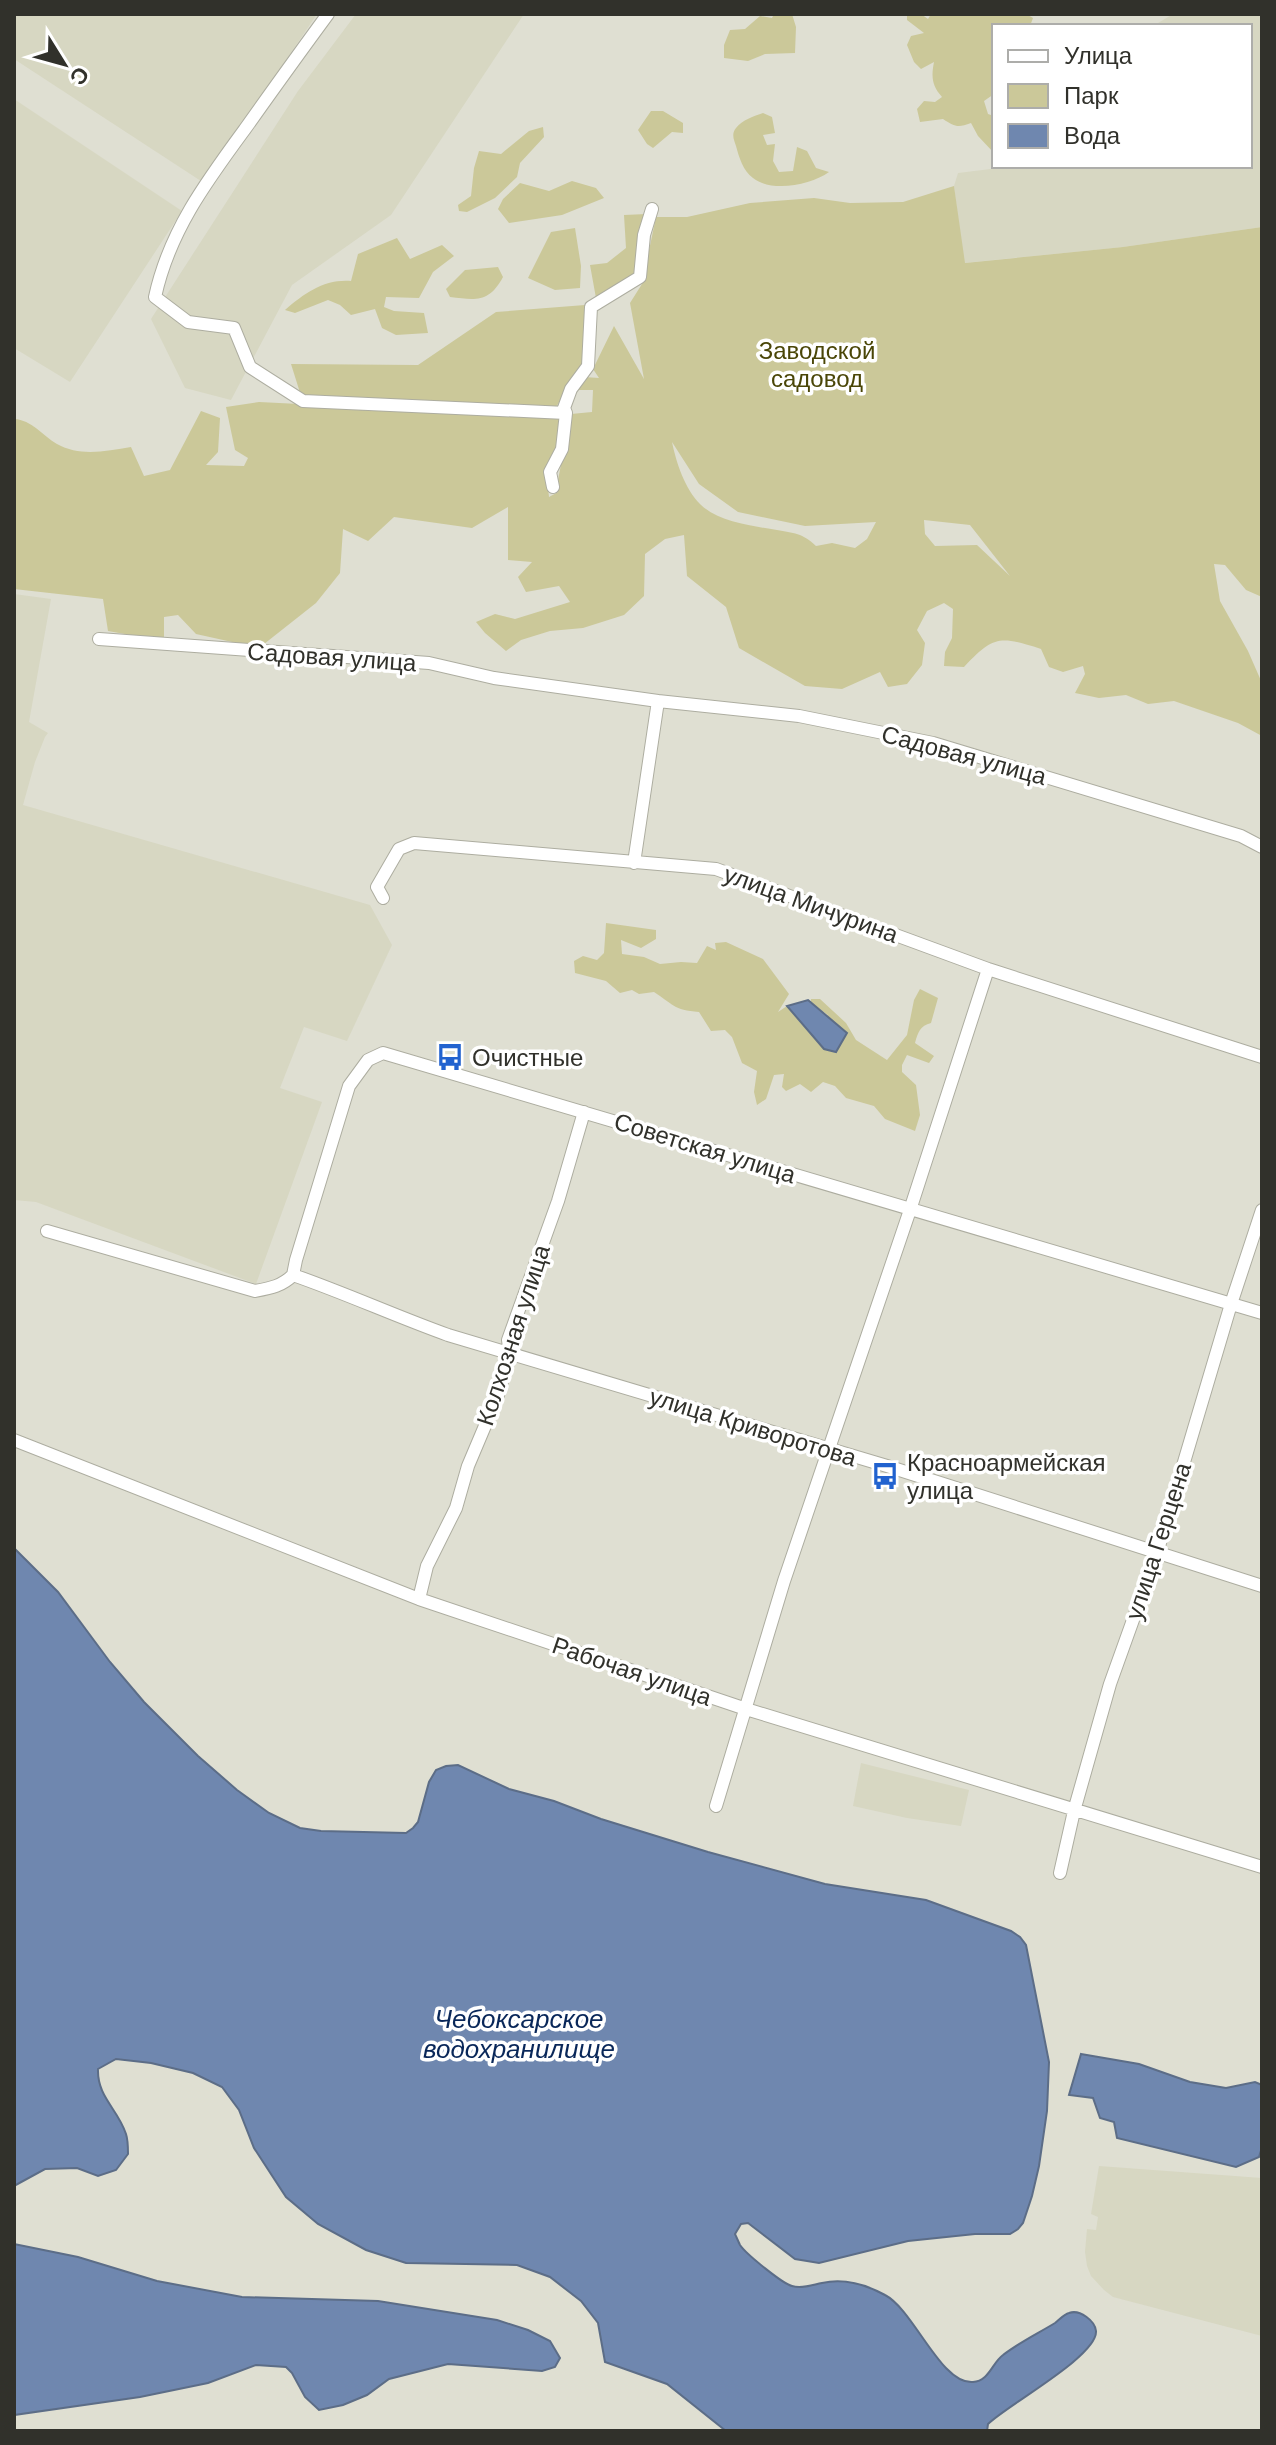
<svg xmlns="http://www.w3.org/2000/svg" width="1276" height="2445" viewBox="0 0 1276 2445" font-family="'DM Sans',sans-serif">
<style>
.built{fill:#d7d7c2}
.green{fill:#cbc899;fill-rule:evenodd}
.water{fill:#6f87af;stroke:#5c6d87;stroke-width:2}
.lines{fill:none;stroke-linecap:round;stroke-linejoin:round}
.minor-casing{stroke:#adada0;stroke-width:14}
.minor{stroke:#fff;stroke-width:12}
.labels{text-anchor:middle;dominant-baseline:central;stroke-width:7;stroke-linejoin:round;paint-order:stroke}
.park-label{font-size:24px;fill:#4a4607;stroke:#fff}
.street-label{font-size:24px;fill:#31312b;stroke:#fff}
.poi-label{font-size:24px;fill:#31312b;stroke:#fff;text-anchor:start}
.water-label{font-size:26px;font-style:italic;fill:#092759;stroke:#fff}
</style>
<rect width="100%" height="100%" fill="#dfdfd2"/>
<path class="built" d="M14 14H317L204 183 14 59Z
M356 14H524L391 215 292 285 231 400 185 388 151 319 298 91Z
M1173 14H1262V227L1123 247 964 263 954 186 958 173 1015 166H1250V26H1153Z
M14 99 182 211 70 382 14 348Z
M14 594 51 599 29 722 48 733 45 737 35 762 23 805 370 905 392 945 347 1041 304 1027 280 1088 322 1102 256 1284 36 1202 14 1200Z
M861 1763 969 1790 961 1826 907 1818 853 1806Z
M1099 2166 1262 2178V2336L1113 2297 1104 2290 1091 2276 1087 2266 1085 2252 1087 2229 1096 2230 1098 2217 1091 2214Z"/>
<path class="green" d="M774 14H792L796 27 795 53 765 54 748 61 724 58V45L730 30 745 29 760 16 772 18Z
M907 14H921L928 19 931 14H1026L1033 18 1030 26H994V94L984 101 988 114 994 116V153L978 136 971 123C958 128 955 127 943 119L920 122 917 109 924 101 935 102 942 97C932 86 931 77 934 62L921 69 914 62 907 45 911 36 924 33 907 20Z
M651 111H663L683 123V133L672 132 653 148 647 144 638 130Z
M763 113 772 117 775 133 763 135 767 145 775 144 773 161 779 172 793 171 797 147 807 151 816 168 829 172C811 185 772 193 753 178 743 171 739 157 736 146 734 140 731 134 736 128 742 120 754 116 763 113Z
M543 127 544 137 520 163 517 177 495 198 467 212 459 211 458 205 471 196 474 168 479 151 501 154 529 131Z
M572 181 596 188 604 198 562 215 509 223 498 209 503 199 520 183 549 191Z
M954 186 965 263 1123 247 1262 227V597L1246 590 1225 565 1214 564 1220 601 1248 651 1262 683V736L1238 723 1174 701 1148 704 1126 695 1099 698 1075 693 1085 674 1083 666 1063 672 1049 667 1041 649C1000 636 994 635 964 667L944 666 945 652 952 638 953 609 944 603 927 611 917 630 925 643 922 665 907 684 888 687 880 672 842 689 805 686 739 648 726 607 687 576 684 535 665 539 645 554 644 596 624 615 583 628 550 631 521 640 506 651 485 633 476 622 495 614 515 619 570 602 559 586 526 592 518 577 532 562 508 560V507L472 528 394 517 368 541 343 529 340 573 316 603 259 648 196 634 178 615 164 617V641L108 631 103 599 14 589V419C32 420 42 435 57 444 80 457 106 451 131 447L144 476 170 470 201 411 220 418 218 452 206 465 244 466 248 458 235 450 226 407 259 402 562 417 557 457 546 470 549 497 558 492 557 485 571 414 592 412 593 390H574L584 377 599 378 593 369 614 326 644 379 630 303 642 284 656 217H687L750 203 814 198 850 203 903 202ZM672 442 699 484 738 512 805 526 876 522 867 539 855 548 832 543 816 546C803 533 793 533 777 530 753 526 718 522 700 504 685 489 676 462 672 442ZM924 520 970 525 1010 576 977 545 935 546 925 534Z
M647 214 636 273 596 298 590 265 607 263 626 248 624 215Z
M575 228 581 266 580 288 555 290 528 278 551 232Z
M397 238 410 259 442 245 454 256 433 272 419 298 386 297 384 307 394 311 424 313 428 333 396 335 382 328 375 309 351 315 340 305 328 300 295 313 285 310C305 293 324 279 351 281L358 254Z
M498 267 503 277C489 303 476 300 450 297L446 289 465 270Z
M585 305 589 326 586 360 572 380 555 409 302 399 291 364 418 365 496 312Z
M606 923 656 930V939L641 948 621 940 622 954 644 957 660 964 681 962 697 963 707 946 716 950 715 943 726 942 763 959 789 994 778 1012 787 1006 809 1032 828 1015 811 1003V999H820L846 1023 856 1040 887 1060 907 1035 914 1000 920 989 938 998 931 1023C920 1026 918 1032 915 1043L934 1056 929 1063 907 1055 902 1065V1072L916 1085 920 1115 915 1131 885 1119 874 1106 846 1098 835 1086 823 1082 811 1092 800 1084 786 1091 782 1087 784 1074 774 1075 766 1099 757 1105 754 1092 757 1071 742 1063 732 1037 725 1030 711 1031 699 1012C673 1010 673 1004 654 992L639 994 632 990 620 993 606 981 575 973 574 961 583 956 597 960 604 953Z"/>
<path class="water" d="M808 1000 847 1033 836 1052 824 1049 787 1006Z
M14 1548 58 1592 110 1662 144 1702 198 1756 237 1790 269 1813 300 1828 321 1831 406 1833 413 1828 418 1822 429 1782 436 1770 446 1766 458 1765 509 1789 554 1801 601 1819 708 1852 825 1884 926 1900 1011 1931 1020 1937 1026 1945 1049 2062 1047 2111 1039 2166 1032 2196 1023 2223 1018 2229 1010 2234H975L908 2241 819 2263 795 2259 748 2223 741 2224 735 2234C736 2236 739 2243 740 2245 746 2254 783 2284 792 2286 802 2289 812 2285 822 2283 845 2278 865 2284 885 2295 914 2310 941 2385 973 2382 989 2381 992 2363 1003 2355 1020 2342 1037 2334 1055 2323 1059 2320 1064 2314 1069 2313 1080 2309 1095 2321 1096 2331 1098 2356 1007 2405 988 2424L987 2431H726L667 2384 605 2362 598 2323 581 2301 550 2277 517 2265 406 2263 366 2250 318 2224 286 2197 254 2148 239 2110 222 2087 193 2073 151 2063 116 2059 98 2069C97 2097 118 2109 126 2134 128 2140 128 2147 128 2154L116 2170 98 2176 77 2168 45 2169 14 2186Z
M1081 2054 1139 2064 1190 2082 1226 2088 1255 2082 1262 2085V2147L1259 2157 1236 2167 1117 2138 1114 2122 1100 2118 1093 2098 1069 2095Z
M14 2244 78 2257 157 2281 242 2297 378 2301 497 2320 528 2330 550 2341 560 2358 555 2367 542 2371 448 2364 389 2379 367 2395 343 2405 319 2410 305 2397 292 2373 286 2367 256 2365 208 2383 140 2397 14 2415Z"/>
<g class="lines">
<g class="minor-casing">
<path id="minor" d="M328 14C300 52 272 91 245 129 206 182 169 232 155 297L188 322 234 328 250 367 303 401 566 413
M553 487 550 472 562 449 566 413 564 408 571 389 588 366 591 307 640 277 644 235 652 209
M99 639 429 663 494 678 658 701 799 716 933 743 1241 836 1262 847
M634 863 658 701
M383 898 377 887 399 849 414 843 716 869 988 969 1262 1057
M47 1231 255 1291C271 1288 282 1286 293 1275
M293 1275 296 1260 349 1086 368 1060 383 1053 1262 1313
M293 1275C345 1293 395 1316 448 1335L887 1466 1262 1586
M14 1440 419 1599 746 1709 1262 1867
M419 1599 427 1566 456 1508 468 1466 498 1395 510 1354 508 1340 558 1201 584 1112
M716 1806 784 1581 910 1210 988 969
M1060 1873 1074 1811 1110 1684 1157 1553 1231 1304 1262 1210"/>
</g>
<use href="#minor" class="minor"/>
</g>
<defs>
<g id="bus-bare" transform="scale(2.16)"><path d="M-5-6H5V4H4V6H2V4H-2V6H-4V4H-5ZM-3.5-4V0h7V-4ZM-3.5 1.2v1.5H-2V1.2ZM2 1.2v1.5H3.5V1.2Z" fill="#2162cf" stroke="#fff" stroke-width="2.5" paint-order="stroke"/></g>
</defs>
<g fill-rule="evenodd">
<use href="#bus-bare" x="450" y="1057"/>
<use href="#bus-bare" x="885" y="1476"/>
</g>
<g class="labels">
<g class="park-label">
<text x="817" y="350">Заводской<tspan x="817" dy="28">садовод</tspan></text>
</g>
<g class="street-label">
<text transform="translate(332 657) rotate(4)">Садовая улица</text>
<text transform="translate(964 755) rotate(15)">Садовая улица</text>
<text transform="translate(811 904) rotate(20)">улица Мичурина</text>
<text transform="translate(705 1148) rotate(17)">Советская улица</text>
<text transform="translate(513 1335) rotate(-72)">Колхозная улица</text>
<text transform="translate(753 1427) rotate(17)">улица Криворотова</text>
<text transform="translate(1158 1541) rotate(-72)">улица Герцена</text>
<text transform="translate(632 1671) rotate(19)">Рабочая улица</text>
</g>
<g class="poi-label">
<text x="472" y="1057">Очистные</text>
<text x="907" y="1462">Красноармейская<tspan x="907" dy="28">улица</tspan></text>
</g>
<g class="water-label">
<text x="519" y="2019">Чебоксарское<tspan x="519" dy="30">водохранилище</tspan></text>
</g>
</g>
<rect width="1276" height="2445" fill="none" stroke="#31312b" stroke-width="32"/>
<rect x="992" y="24" width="260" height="144" fill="#ffffff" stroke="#adadaa" stroke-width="2"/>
<rect x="1008" y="50" width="40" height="12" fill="#ffffff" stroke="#adadaa" stroke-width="2"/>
<text x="1064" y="64" font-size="24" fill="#31312b">Улица</text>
<rect x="1008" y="84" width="40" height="24" fill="#cbc899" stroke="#adadaa" stroke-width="2"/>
<text x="1064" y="104" font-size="24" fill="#31312b">Парк</text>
<rect x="1008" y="124" width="40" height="24" fill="#6f87af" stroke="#adadaa" stroke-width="2"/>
<text x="1064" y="144" font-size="24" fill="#31312b">Вода</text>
<g transform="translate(64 64) rotate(127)" stroke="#ffffff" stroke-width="6" paint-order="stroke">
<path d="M0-6L14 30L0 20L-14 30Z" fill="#31312b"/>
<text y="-12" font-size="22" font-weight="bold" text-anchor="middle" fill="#31312b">С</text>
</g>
</svg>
